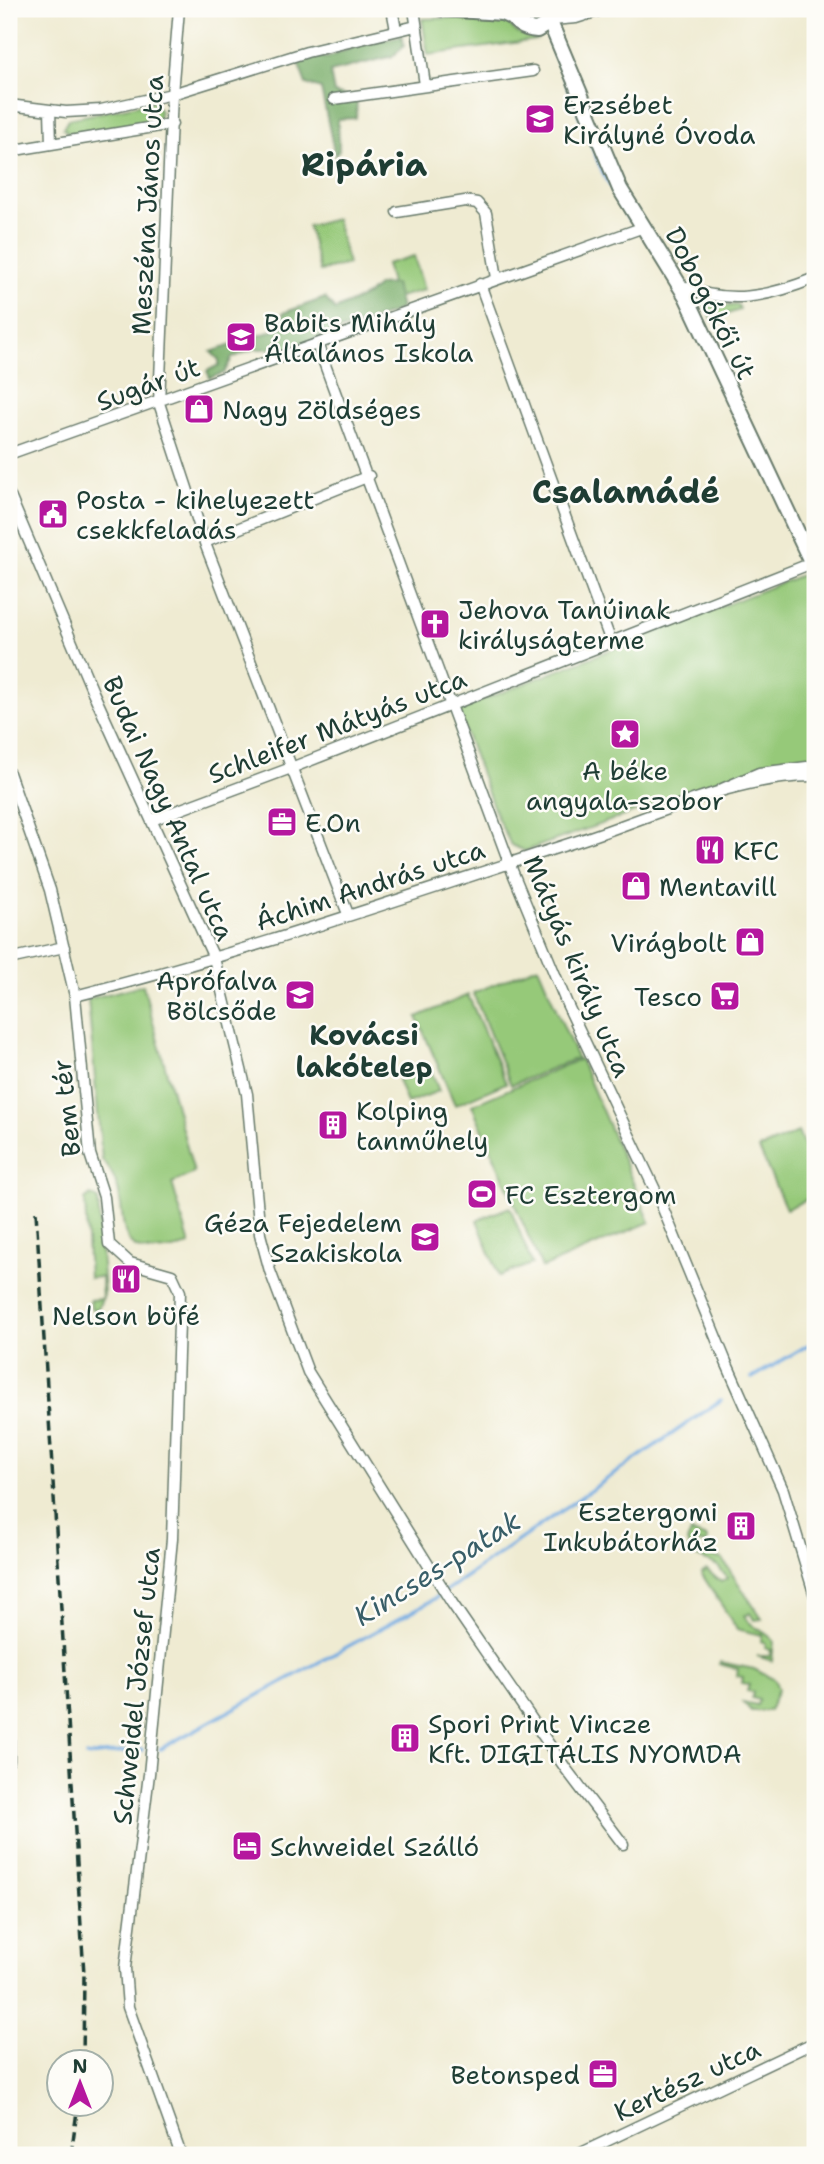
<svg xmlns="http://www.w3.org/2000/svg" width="824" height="2164" viewBox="0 0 824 2164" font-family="'Shantell Sans',sans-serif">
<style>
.green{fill:#96c979;stroke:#5a8356;stroke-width:2}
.forest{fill:#78ad69;stroke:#4c754e;stroke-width:2}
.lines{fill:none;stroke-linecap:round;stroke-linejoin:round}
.stream{stroke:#71aae1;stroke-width:3.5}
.street-casing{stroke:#687a6b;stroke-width:13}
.secondary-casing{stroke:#687a6b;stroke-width:18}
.street{stroke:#fff;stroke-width:10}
.secondary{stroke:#fff;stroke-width:14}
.rail{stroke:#1f3d34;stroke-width:3.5;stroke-dasharray:10 5;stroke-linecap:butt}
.labels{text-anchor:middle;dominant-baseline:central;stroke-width:5;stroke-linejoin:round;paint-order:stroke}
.poi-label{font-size:26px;fill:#1f3d34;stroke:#fdfcf7;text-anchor:start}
.street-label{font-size:26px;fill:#1f3d34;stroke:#fdfcf7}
.neighbourhood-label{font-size:28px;font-weight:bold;fill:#1f3d34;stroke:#fdfcf7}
.water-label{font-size:28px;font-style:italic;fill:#385e68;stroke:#fdfcf7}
.district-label{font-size:33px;font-weight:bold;fill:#1f3d34;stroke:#fdfcf7}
</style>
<rect width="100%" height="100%" fill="#fdfcf7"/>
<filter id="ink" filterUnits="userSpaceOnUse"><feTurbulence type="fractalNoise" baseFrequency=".0143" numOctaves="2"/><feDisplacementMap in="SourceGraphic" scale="14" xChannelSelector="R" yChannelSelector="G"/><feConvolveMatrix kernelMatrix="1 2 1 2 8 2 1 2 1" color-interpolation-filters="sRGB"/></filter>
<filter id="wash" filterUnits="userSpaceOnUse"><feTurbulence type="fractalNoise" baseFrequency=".00686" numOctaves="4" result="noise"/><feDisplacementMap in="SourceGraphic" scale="28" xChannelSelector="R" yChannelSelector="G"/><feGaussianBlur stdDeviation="1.57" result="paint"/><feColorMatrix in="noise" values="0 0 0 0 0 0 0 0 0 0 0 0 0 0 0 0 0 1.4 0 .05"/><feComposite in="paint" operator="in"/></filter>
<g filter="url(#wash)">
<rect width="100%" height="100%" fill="#efebd2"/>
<path class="green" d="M502 16 516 32 536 40 428 55 422 19Z
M152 102 160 110 158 123 73 137 63 128 69 119Z
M336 219 348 264 320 271 308 226Z
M414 256 424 290 395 298 386 264Z
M704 302 717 307 738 305 740 310 712 319Z
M804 574 815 586V760L790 761 750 771 525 851 511 845 497 817 457 710Z
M538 966 577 1058 511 1085 473 993Z
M143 985 194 1173 172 1183 190 1245C90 1272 144 1203 102 1160L88 999Z
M468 995 506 1083 455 1105 417 1017Z
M580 1059 650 1222 542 1268 472 1105Z
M430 1068 439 1091 407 1103 398 1080Z
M798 1132 815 1172V1196L786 1209 759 1149Z
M91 1195 98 1199 104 1295 97 1310 91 1308 90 1300 102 1299 101 1277 89 1278 85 1200Z
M510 1207 532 1264 499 1276 477 1220Z
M691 1533 707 1538V1544L694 1542 693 1547 698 1548 697 1554 722 1559 762 1619 754 1620 750 1613 744 1616C752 1629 765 1630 774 1641L772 1661 757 1656H770L771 1650 765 1648 766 1643 761 1641 762 1635 737 1629 701 1573 707 1570 721 1582 727 1578 718 1566 691 1554 687 1541Z
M720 1662 754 1669 775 1680 778 1690 769 1711H751L743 1702 757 1705 759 1700 752 1698 753 1692 747 1691 749 1684 742 1683 743 1677 737 1676 738 1669 719 1664Z"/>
<path class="forest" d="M402 36 404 46 393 56 330 72 334 93 357 99 356 118 338 119 339 150 335 156 321 89 306 84 297 60 314 56 327 58 362 44Z
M395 284 401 308 395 312 285 349H254L232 358 224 373 210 378 207 371 219 365V360L211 352 284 327 283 313 325 298 335 310 367 295 379 285Z"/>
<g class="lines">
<path class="stream" d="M549 40 603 173 629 220
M752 1378 815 1341
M160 1749 431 1601 721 1400
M86 1756 142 1750"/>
</g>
</g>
<g filter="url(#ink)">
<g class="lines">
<g class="street-casing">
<path id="street" d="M179 9 172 94 159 403 206 546 348 914
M392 9 396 30
M414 9 425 85
M552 20 576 18 604 9
M334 99 533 71
M9 105 66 112 101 110 172 94 307 52 416 26
M50 110 51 144
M9 151 172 124
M397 212 465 201 477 203 486 213 497 278
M480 284 611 642
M680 285C727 306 769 297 815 278
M318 346 513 873 567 1004 657 1194 726 1362 783 1490 815 1596
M9 454 644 227
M9 494 93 692 214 958 247 1094 260 1234 270 1271 308 1372 452 1603 566 1769 623 1844
M205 542 369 476
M9 773 50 890 75 996 90 1154 104 1197 109 1244 130 1263 172 1275 180 1292 172 1539 149 1774 125 1968 128 2007 181 2155
M722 789 759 773 815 766
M152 820 291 768 812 563
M9 959 64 947
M75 996C246 953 413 894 581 840 655 816 737 775 815 776
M9 1716V1761
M577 2155 815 2042"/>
</g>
<g class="secondary-casing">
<path id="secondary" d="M442 9 502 13 511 17
M509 9C512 22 523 29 537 30L550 22 553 9
M550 22 620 189 686 296 815 570"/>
</g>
<use href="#street" class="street"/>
<use href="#secondary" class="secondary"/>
<path class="rail" d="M36 1212 84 1974 83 2062
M71 2155 78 2104"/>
</g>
</g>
<defs>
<g id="school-square" transform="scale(1.575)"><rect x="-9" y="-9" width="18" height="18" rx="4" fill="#b5179e" stroke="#fdfcf7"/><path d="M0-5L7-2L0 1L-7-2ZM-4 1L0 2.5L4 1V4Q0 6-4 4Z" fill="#fff"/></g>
<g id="shop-square" transform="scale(1.575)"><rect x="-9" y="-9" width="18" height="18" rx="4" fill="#b5179e" stroke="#fdfcf7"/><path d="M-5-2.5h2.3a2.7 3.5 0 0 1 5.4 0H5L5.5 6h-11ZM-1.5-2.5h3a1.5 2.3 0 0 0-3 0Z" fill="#fff"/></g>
<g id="civic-square" transform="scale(1.575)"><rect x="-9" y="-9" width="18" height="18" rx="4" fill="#b5179e" stroke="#fdfcf7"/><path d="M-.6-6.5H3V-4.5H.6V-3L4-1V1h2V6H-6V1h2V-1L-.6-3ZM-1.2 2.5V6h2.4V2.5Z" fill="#fff"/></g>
<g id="church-square" transform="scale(1.575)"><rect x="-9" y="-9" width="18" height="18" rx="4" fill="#b5179e" stroke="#fdfcf7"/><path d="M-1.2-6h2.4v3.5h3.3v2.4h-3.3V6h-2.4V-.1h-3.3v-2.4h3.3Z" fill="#fff"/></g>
<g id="sight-square" transform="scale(1.575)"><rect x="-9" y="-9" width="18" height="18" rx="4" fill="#b5179e" stroke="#fdfcf7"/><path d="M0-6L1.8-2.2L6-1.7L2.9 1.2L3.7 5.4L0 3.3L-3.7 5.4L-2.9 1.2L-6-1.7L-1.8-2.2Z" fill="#fff"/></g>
<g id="office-square" transform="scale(1.575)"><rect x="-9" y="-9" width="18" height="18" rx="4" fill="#b5179e" stroke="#fdfcf7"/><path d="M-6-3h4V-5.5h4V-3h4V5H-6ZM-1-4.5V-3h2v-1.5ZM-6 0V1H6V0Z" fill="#fff"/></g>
<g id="restaurant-square" transform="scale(1.575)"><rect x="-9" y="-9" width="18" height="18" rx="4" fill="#b5179e" stroke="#fdfcf7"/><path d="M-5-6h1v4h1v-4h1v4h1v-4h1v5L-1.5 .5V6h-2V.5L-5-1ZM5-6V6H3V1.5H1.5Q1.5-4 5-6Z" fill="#fff"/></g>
<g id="supermarket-square" transform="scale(1.575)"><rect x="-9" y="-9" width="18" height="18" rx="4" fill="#b5179e" stroke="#fdfcf7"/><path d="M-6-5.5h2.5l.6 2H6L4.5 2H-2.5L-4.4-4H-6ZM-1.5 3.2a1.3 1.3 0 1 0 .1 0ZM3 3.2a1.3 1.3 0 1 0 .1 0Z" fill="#fff"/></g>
<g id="building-square" transform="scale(1.575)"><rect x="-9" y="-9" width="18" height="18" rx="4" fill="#b5179e" stroke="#fdfcf7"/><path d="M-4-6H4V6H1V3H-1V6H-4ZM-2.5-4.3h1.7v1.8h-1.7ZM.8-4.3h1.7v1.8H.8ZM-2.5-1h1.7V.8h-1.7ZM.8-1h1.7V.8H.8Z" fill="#fff"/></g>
<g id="stadium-square" transform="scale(1.575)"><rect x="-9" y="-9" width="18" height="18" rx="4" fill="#b5179e" stroke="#fdfcf7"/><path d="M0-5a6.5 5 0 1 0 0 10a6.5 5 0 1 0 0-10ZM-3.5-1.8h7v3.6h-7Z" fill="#fff"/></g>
<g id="hotel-square" transform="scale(1.575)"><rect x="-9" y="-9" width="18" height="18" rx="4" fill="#b5179e" stroke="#fdfcf7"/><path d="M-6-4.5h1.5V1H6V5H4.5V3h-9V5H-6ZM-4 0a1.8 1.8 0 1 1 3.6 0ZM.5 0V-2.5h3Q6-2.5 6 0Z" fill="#fff"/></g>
</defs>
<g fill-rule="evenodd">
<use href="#school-square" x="540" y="119"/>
<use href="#school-square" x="241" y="337"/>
<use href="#shop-square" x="199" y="409"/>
<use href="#civic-square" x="53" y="514"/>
<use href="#church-square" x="435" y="624"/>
<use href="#sight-square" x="625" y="734"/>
<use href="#office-square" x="282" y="822"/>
<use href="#restaurant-square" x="710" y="850"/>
<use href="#shop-square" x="636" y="886"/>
<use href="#shop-square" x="750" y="942"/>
<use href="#school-square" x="300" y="995"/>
<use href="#supermarket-square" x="725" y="996"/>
<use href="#building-square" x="333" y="1125"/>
<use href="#stadium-square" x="482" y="1194"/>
<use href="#school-square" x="425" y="1237"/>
<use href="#restaurant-square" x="126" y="1279"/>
<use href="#building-square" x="741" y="1526"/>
<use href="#building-square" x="405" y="1738"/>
<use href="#hotel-square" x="247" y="1846"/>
<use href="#office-square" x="603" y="2074"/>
</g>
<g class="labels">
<g class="poi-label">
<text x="563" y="104">Erzsébet<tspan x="563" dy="30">Királyné Óvoda</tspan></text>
<text x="264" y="322">Babits Mihály<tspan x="264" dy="30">Általános Iskola</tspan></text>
<text x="222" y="409">Nagy Zöldséges</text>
<text x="76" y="499">Posta - kihelyezett<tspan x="76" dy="30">csekkfeladás</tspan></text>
<text x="458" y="609">Jehova Tanúinak<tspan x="458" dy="30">királyságterme</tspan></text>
<text x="625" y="770" text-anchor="middle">A béke<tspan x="625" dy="30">angyala-szobor</tspan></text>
<text x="305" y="822">E.On</text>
<text x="733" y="850">KFC</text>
<text x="659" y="886">Mentavill</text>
<text x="727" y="942" text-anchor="end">Virágbolt</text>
<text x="277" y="980" text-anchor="end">Aprófalva<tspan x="277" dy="30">Bölcsőde</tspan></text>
<text x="702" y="996" text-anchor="end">Tesco</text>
<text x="356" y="1110">Kolping<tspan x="356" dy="30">tanműhely</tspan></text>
<text x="505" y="1194">FC Esztergom</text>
<text x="402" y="1222" text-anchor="end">Géza Fejedelem<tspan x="402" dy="30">Szakiskola</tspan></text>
<text x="126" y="1315" text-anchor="middle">Nelson büfé</text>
<text x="718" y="1511" text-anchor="end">Esztergomi<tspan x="718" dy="30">Inkubátorház</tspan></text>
<text x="428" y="1723">Spori Print Vincze<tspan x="428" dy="30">Kft. DIGITÁLIS NYOMDA</tspan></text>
<text x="270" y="1846">Schweidel Szálló</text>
<text x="580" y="2074" text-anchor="end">Betonsped</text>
</g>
<g class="street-label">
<text transform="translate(147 205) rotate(-87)">Meszéna János utca</text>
<text transform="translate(711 303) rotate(63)">Dobogókői út</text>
<text transform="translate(148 384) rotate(-20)">Sugár út</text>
<text transform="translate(337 726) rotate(-21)">Schleifer Mátyás utca</text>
<text transform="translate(169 808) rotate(66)">Budai Nagy Antal utca</text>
<text transform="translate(370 885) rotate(-18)">Áchim András utca</text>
<text transform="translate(578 966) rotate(67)">Mátyás király utca</text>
<text transform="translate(66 1108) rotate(-96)">Bem tér</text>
<text transform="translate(136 1686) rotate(-84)">Schweidel József utca</text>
<text transform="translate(687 2080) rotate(-25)">Kertész utca</text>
</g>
<g class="neighbourhood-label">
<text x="364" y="1035">Kovácsi<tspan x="364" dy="32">lakótelep</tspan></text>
</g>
<g class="water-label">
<text transform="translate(437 1568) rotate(-32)">Kincses-patak</text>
</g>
<g class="district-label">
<text x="364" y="164">Ripária</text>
<text x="626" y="491">Csalamádé</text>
</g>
</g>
<rect width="824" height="2164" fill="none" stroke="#fdfcf7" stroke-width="35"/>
<g transform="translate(80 2083)"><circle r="33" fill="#fdfcf7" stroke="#a4b0a9" stroke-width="2"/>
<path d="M0-5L12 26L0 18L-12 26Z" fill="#b5179e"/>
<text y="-10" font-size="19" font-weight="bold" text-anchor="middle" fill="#1f3d34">N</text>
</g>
</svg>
